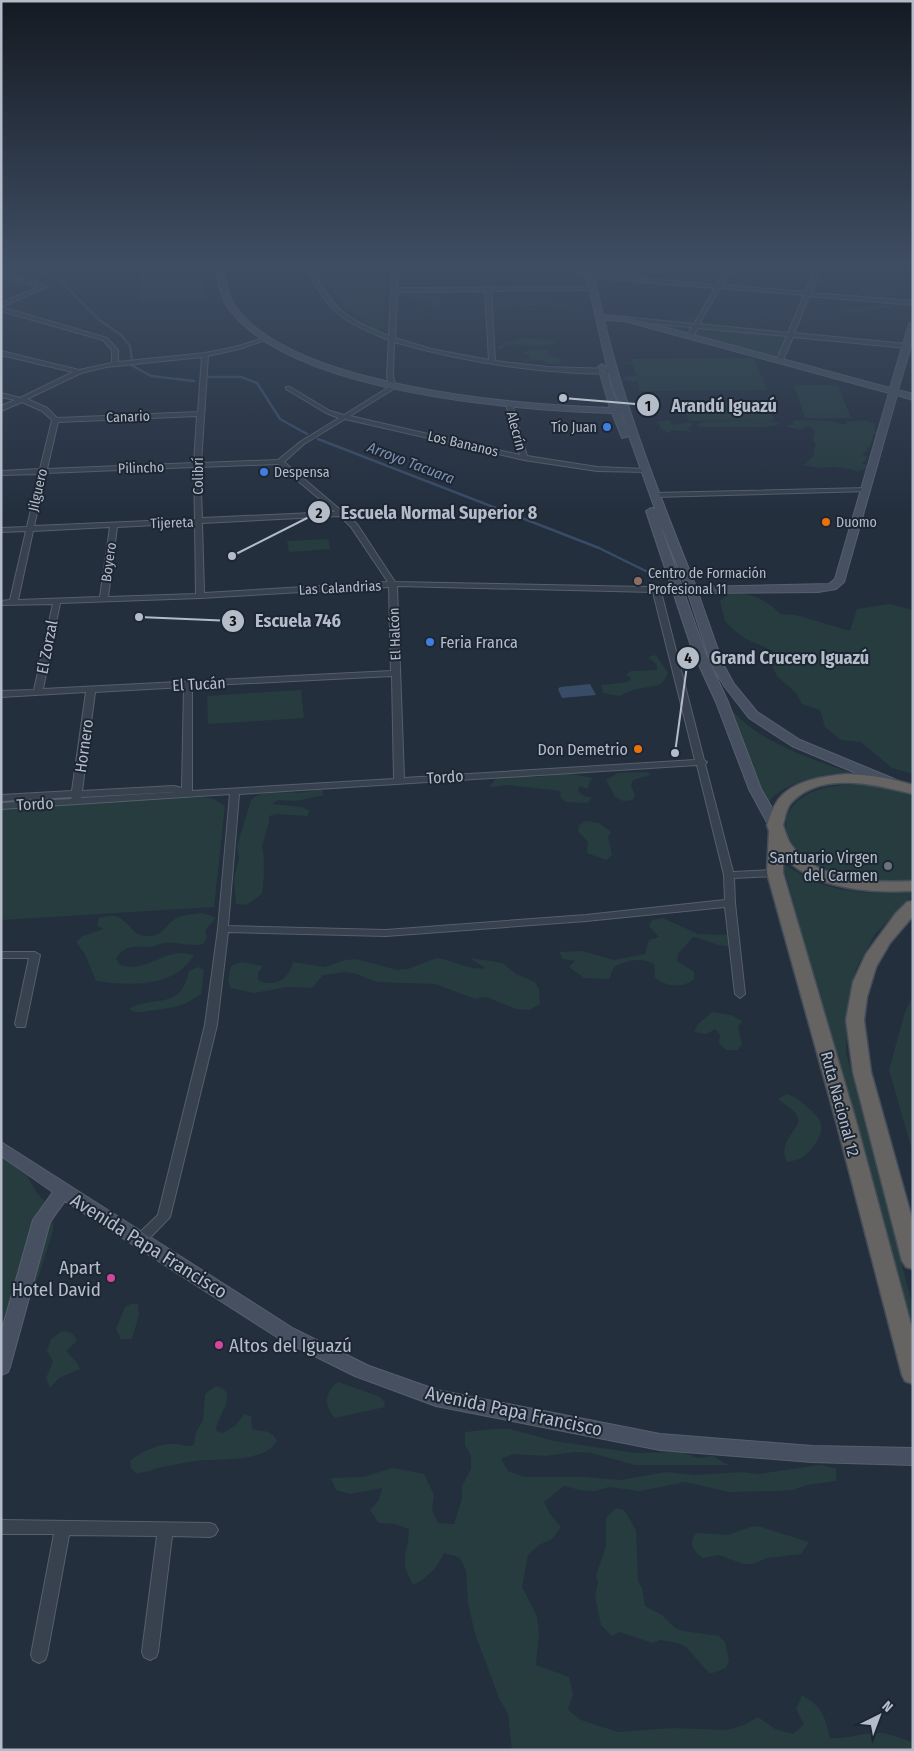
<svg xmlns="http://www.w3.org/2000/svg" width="914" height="1751" viewBox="0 0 914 1751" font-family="'Fira Sans Condensed',sans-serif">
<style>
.green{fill:#263c3f}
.water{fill:#394c67}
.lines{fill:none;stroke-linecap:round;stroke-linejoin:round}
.stream{stroke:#394c67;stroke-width:2.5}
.minor-casing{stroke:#565f6c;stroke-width:2}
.secondary-casing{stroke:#565f6c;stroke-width:2}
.trunk-casing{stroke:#434c59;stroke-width:3}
.minor{fill:#38414e;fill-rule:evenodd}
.secondary{fill:#465061;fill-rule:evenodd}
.trunk{fill:#656462;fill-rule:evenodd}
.shop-dot{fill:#3f7fe0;stroke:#1d2633;stroke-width:2}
.food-dot{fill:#e8710a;stroke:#1d2633;stroke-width:2}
.education-dot{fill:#8d6e63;stroke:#1d2633;stroke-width:2}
.worship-dot{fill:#6b7280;stroke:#1d2633;stroke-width:2}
.hotel-dot{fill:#d1479c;stroke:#1d2633;stroke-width:2}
.labels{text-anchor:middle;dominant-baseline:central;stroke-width:4;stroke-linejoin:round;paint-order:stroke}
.far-street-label{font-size:14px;fill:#b4bcc9;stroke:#1d2633}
.far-poi-label{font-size:14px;fill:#b4bcc9;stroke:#1d2633;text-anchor:start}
.far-water-label{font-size:15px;font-style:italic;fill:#7c92b1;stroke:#1d2633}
.poi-label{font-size:16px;fill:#b4bcc9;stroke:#1d2633;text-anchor:end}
.street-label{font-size:16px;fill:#b4bcc9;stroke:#1d2633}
.near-street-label{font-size:19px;fill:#b4bcc9;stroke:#1d2633}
.near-poi-label{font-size:19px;fill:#b4bcc9;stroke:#1d2633;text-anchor:end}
.leader{fill:none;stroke:#b4bcc9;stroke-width:2}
.callout-dot{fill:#b4bcc9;stroke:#1d2633;stroke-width:2}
.mark-label{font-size:15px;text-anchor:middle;font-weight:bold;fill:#111}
.callout-label{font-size:18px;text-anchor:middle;font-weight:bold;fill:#b4bcc9;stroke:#1d2633;stroke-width:4;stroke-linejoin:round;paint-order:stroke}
</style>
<rect width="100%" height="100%" fill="#242f3e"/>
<path class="green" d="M316 266H386L384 329H377L344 308Z
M202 268 205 298 140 301V271Z
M865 284V287L876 290 878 287 887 288V292L894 291 892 293 895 295H886L887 299 864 296 861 288 864 286 859 285Z
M400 292H416L421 296 436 295 442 300 439 306 421 309 426 313 415 310 432 305 431 302 439 299 396 296Z
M515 301C529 303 577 300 583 311L572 312 551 305 527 306 537 310 520 311 524 307 513 305 500 310 492 308 498 302Z
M876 304 896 307 863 310 869 311 867 313H848L846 312V310L826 308C837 306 871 310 876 304Z
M689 316H699L691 322 671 321 790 334 786 346 789 348 788 351 783 352 780 360 624 319 669 321 668 320 689 319Z
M523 338 548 340 556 343C549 348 517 344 505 345L501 349 496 348C503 341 516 343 523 338Z
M530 350H549L546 354 548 355 562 359 559 364H549L541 360 524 361 531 357 523 353Z
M754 358 767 390 639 391 638 380 634 382 621 379 626 376H637L632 364H622L626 362 632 363 631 359Z
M794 385H838L851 418H805Z
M766 401 775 420 768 421 782 424 765 427H699L696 424 707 422 767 420 689 421 682 402Z
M668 420 671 422 670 424C678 426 684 422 693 423L692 426 687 428 692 432 672 430 668 433 660 428V425L657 422Z
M797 420 832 421 845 425 847 422 863 420 877 424 874 425 876 430 874 431 878 433 873 435 870 446 866 449 868 451 862 454 867 457 865 458 867 460 861 463 868 465 866 467 869 468 856 472 854 470 834 467 819 468 804 465 815 454 813 452 816 444 813 440 815 432 809 425 801 430 787 427V425H794L793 422Z
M328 539 330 549 289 552 287 541Z
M730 593C755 594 763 598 781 614L796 615 850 631 857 609 889 604 913 610V774L892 768 861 742 841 740 825 727 820 710 802 704 796 693 777 676 768 658 773 651 744 638 734 630 725 621 720 601Z
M656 655 668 673 664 681 659 685 633 690 619 696 603 693 601 685 628 682 631 678 626 675 631 671 657 670V665L648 657Z
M301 690 304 718 208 724 207 696Z
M728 706C759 743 807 757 851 773 820 775 784 780 764 807Z
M647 772 651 775 633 780 631 785 635 795 633 800 623 801 615 797 606 780 618 773Z
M566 773 593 778 589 783 588 789 579 786 578 791 584 796 592 798 587 803 566 802 560 797 561 791 508 785 489 787 498 776 537 777Z
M858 784 885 787 913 794V881C879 886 838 881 810 861 781 840 775 811 810 793 824 786 842 785 858 784Z
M316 790H322L324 795 296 801 278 800 272 804 302 807 310 811 307 816 277 814 269 816V822L262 846C265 853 264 885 262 894L246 905 236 904 234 878 239 859 237 846 251 800C265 786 297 797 316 790Z
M203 797 214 799 225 806 214 907 1 920V809Z
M586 821 599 823 611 832 608 837 612 855 606 860 587 853 588 842 578 831 579 825Z
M783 864C796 871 808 879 821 884 850 894 883 894 913 892V895L875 934 856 969 848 1004 846 1052 913 1307V1345Z
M203 913 216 918 205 930 207 937 203 944C190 947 178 942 165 943 159 943 155 947 150 947 135 946 124 945 116 959L120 965C151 973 163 946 194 955 175 988 128 986 96 981L85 954 76 942 83 936 103 929 97 925 99 918C131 907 125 938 150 936 162 935 165 927 172 921 180 914 193 914 203 913Z
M663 918 698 934 734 935 742 941C726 953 710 940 693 937L678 954 677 961 694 972V979C682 989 668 987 655 978L654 964C640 957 629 960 614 967L609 979 584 978 569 967 575 961 563 959 559 952 582 951 614 960 645 954 649 940 659 937 649 926 652 920Z
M437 958C453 960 470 971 485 968L470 958 503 963 516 974 535 982 539 989 540 1004 529 1010 516 1009 486 997 475 999 435 984 377 982 357 974 346 972 323 975 312 988 288 987 254 993 231 988 228 981 231 966 242 962 263 966 258 973V980C274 988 289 980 293 962L325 967 345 960 356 959 397 970 408 969Z
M198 967 204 970 201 994C179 1009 173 1007 148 1011 139 1012 138 1014 129 1009 155 994 180 1012 189 971Z
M913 996V1153L889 1070 905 1012Z
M712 1012 731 1015 742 1021 738 1027 742 1044 738 1050H726L719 1043 720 1035 715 1029 707 1034 694 1032 698 1024Z
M787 1094C796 1097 799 1100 806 1106 823 1120 827 1128 813 1147 805 1157 799 1160 787 1162 779 1145 791 1136 799 1122L796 1113 778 1099Z
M1 1156 27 1176 37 1193 53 1210V1231L39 1275 29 1297 1 1338Z
M131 1304H138L139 1315 132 1339H121L116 1329 125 1307Z
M62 1331C70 1332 74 1333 77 1341L66 1351 78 1364 80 1369 59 1378 50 1388 46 1378 53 1361 47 1351 51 1339Z
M338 1382 378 1396 384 1401 385 1407 335 1418C323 1406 325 1391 338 1382Z
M216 1386C241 1392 216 1416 216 1431L223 1433 236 1425 244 1414 251 1416 252 1429C264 1432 271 1429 277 1441 263 1465 213 1457 189 1462 180 1464 171 1465 162 1467 153 1469 147 1473 136 1473L131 1468 130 1462C137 1452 162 1443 174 1444 182 1444 185 1448 194 1445L196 1432 203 1420 205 1394Z
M495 1429H510L554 1441 636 1453 682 1452 698 1458 713 1456 728 1465H635L591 1453 575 1452 545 1456 513 1454 501 1459 508 1471 524 1477H586L620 1480 666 1472 696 1475 742 1472 759 1474 819 1465 836 1468V1481L807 1485 793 1490 778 1491 729 1492 685 1482 640 1491 609 1487 595 1491 580 1490 564 1486 544 1502 550 1514 561 1527 552 1539 539 1545 528 1555 522 1587 537 1616 539 1632 536 1665 569 1677 573 1694 568 1710 581 1720 618 1732 672 1728 727 1730 744 1725 758 1717 775 1729 793 1734 804 1724 796 1709 802 1695C822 1707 825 1715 830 1738 850 1739 859 1733 878 1733 888 1732 902 1739 913 1742V1750H512L508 1714 499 1698 475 1634 468 1603 466 1570 459 1557 444 1553C436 1569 429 1577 413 1585 398 1557 408 1557 409 1529L394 1524 379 1523 370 1510 379 1500 382 1488 350 1494 336 1490 331 1478 363 1477 393 1468 424 1474 434 1495 432 1510 438 1523 454 1524 462 1499V1486L471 1469V1456L465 1445V1432Z
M616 1508 624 1510 636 1530 638 1581 642 1588 645 1606 662 1615 675 1628 683 1631 719 1636 725 1642 729 1660 726 1668 710 1674 686 1647 678 1643 660 1640 653 1643 619 1632 612 1636 601 1625 595 1596 598 1582 596 1575 606 1547V1518Z
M758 1526 809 1542 801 1554 768 1558 752 1564H743L719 1555 703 1558C693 1551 688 1543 696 1533L728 1535 750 1527Z"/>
<path class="water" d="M590 684 596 695 562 698 558 689 560 687Z"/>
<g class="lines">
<path class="stream" d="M41 267V271L62 282 98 319 121 335 130 346 132 361
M131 365 151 376 194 381
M209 377H241L257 383 280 419 307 434
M318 439 599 548 662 579"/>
<g class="minor-casing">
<path id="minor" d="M306 266H312C331 310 346 318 389 336L392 266H398L397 288 595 287V289L593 290 491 291 495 361 547 367 612 369 615 371 614 372C598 375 580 373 564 372 506 368 450 358 394 342L393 375 395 388 350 416 520 455 506 404 509 402 512 404 527 456 597 467 646 469 648 470V472L597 471 524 460 345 419 304 444 284 462 357 524 395 582 695 588 696 590 692 592H661L704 760 707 762 705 764 733 872 775 870 780 873 775 876 734 878 735 903 745 994 740 998 735 994 725 907 586 921 386 936 228 932 217 1025 170 1217 145 1243 140 1245 135 1243 134 1240 135 1237 158 1215 205 1025 218 929 230 794 1 809V803L71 799 72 797 1 801V795L72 791 86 692 1 697V691L34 690 53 604 1 605V601L10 600 26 531 1 532V528L27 527 39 474 1 475V471L40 469 52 420 42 411 22 402 1 411V406L15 400 1 397V393L20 398 73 372 1 355V351L79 370 112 363V350L103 340 1 311V307L107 338 118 350V362L205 353 235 347 268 337V339L239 349 208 356 201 463 278 460 300 442 339 418 326 413 286 389V387H290L330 411 344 415 389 387 387 375 389 340C343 321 327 313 306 266ZM485 291 489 360 431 349 395 338 397 292ZM202 357 198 412 57 418 47 408 27 399 81 373 106 367ZM197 416 194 463 47 469 58 422ZM278 464 335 512 202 518 200 467ZM194 467 195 519 34 526 46 473ZM340 516 351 527 388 582 204 593 202 523ZM195 523 196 594 108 597 117 527ZM110 527 100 597 18 600 33 531ZM397 586 653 592 695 760 404 778ZM389 587 391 671 43 689 60 603 200 598ZM392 676 394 779 192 791V686ZM184 687 182 788 174 786 82 791 95 692ZM697 765 724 875 725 900 586 915 386 930 228 926 239 794ZM174 792H176L81 798V797Z
M727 266H733L722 285 805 292 816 266H822L811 293 913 301V305L809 296 794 333 907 344 910 346 907 348 793 337 783 360 780 362 777 360 787 336 698 328 692 337 690 338 687 336 692 327 624 321 621 319 624 317 694 324 715 288 580 277 577 275 580 273 717 285ZM720 288 804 295 788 333 699 324Z
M902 266H913V269Z
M1 272 46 286 47 287 1 307V303L39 287 1 276Z
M866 488 868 489V491L654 497 650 495 654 493Z
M1 952H35L40 955 25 1027H17L15 1024 29 958H1Z
M1 1520 210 1523 215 1525 218 1530 215 1535 210 1537 172 1536 158 1652 156 1657 150 1660 144 1657 142 1652 157 1536 69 1535 47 1655 45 1660 39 1663 33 1660 31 1655 54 1534H1Z"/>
</g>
<g class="secondary-casing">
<path id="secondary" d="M216 266H224C225 279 227 295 235 306 291 387 518 405 610 408L598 367 602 364 606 367 612 391 620 408 608 371 584 266H592L603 315 627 317 890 388 909 324 913 322V339L898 390 913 394V400L897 395 844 582 836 589 818 592 698 593 723 664 734 684 757 712 800 740 899 781 900 784 899 787H889L792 746 749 718 725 687 711 664 687 590 659 521 705 652 728 702 761 789 782 825 780 828H770L749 789 716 702 693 652 646 511 651 508 655 509 629 436 622 438 612 413C514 410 291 393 229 309 220 297 218 281 216 266ZM604 320 624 321 889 393 835 579 829 584 696 587C661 499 626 412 604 320ZM621 414H622L629 435Z
M1 1142 294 1329 369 1366 437 1390 660 1434 812 1446 913 1448V1465L812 1462 660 1450 436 1406 355 1376 280 1339 65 1201 50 1222 10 1367 8 1372 1 1375V1333L33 1220 53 1192 1 1156Z"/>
</g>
<g class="trunk-casing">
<path id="trunk" d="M847 774C870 775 891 778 913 785V794C877 785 821 770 791 803 786 809 785 818 783 825 785 831 787 838 790 843 815 881 872 883 913 881V891C871 893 812 890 783 855V873L856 1121 913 1332V1384L905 1381 902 1375 836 1121 767 873 769 831 767 825C770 816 773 807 778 800 793 780 825 776 847 774Z
M913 901V916L890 943 876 967 867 997 864 1020 871 1072 913 1222V1269L906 1267 902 1261 853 1072 846 1020 853 982 866 954 896 913 907 902Z"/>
</g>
<use href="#minor" class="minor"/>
<use href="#secondary" class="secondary"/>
<use href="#trunk" class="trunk"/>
</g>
<linearGradient id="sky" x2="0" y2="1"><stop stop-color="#141a22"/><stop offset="0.52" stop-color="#3f4d63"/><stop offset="1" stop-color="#3f4d63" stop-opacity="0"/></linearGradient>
<rect width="914" height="511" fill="url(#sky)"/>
<g class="shop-dot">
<circle cx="607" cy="427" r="5"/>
<circle cx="264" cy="472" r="5"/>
<circle cx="430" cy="642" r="5"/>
</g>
<g class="food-dot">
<circle cx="826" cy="522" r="5"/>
<circle cx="638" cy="749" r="5"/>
</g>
<circle class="education-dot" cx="638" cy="581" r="5"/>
<circle class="worship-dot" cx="888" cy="866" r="5"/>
<g class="hotel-dot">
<circle cx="111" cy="1278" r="5"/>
<circle cx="219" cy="1345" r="5"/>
</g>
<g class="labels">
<g class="far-street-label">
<text transform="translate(128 417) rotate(-2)">Canario</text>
<text transform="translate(516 431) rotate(75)">Alecrín</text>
<text transform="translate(463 444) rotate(13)">Los Bananos</text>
<text transform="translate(141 468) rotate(-2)">Pilincho</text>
<text transform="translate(198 476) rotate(-90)">Colibrí</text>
<text transform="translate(38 490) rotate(-77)">Jilguero</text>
<text transform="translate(172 523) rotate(-2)">Tijereta</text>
<text transform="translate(109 562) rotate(-82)">Boyero</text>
<text transform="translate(340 588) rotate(-3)">Las Calandrias</text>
<text transform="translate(395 634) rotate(-92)">El Halcón</text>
</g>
<g class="far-poi-label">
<text x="597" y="427" text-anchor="end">Tío Juan</text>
<text x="274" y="472">Despensa</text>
<text x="836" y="522">Duomo</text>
<text x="648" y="573">Centro de Formación<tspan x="648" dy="16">Profesional 11</tspan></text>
</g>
<g class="far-water-label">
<text transform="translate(411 463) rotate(21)">Arroyo Tacuara</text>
</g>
<g class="poi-label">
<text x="440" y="642" text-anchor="start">Feria Franca</text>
<text x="628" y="749">Don Demetrio</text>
<text x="878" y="857">Santuario Virgen<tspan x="878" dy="18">del Carmen</tspan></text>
</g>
<g class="street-label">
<text transform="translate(47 647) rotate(-79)">El Zorzal</text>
<text transform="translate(199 684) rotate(-3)">El Tucán</text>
<text transform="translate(84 746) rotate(-82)">Hornero</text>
<text transform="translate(445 777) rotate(-4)">Tordo</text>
<text transform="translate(35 804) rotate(-3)">Tordo</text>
<text transform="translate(840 1104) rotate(75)">Ruta Nacional 12</text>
</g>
<g class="near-street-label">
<text transform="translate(149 1246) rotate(32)">Avenida Papa Francisco</text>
<text transform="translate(514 1411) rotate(12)">Avenida Papa Francisco</text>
</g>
<g class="near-poi-label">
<text x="101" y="1267">Apart<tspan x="101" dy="22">Hotel David</tspan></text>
<text x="229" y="1345" text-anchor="start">Altos del Iguazú</text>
</g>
</g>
<path class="leader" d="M563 398L648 405M232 556L319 512M139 617L233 621M675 753L688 658"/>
<g class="callout-dot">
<circle cx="563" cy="398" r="5"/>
<circle cx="232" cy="556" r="5"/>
<circle cx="139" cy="617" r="5"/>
<circle cx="675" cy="753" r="5"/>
<circle cx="648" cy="405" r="12"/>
<circle cx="319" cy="512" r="12"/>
<circle cx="233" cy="621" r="12"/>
<circle cx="688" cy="658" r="12"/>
</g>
<g class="mark-label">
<text x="648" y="411">1</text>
<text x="319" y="518">2</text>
<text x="233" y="626">3</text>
<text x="688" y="663">4</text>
</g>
<g class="callout-label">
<text x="724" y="412">Arandú Iguazú</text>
<text x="439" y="519">Escuela Normal Superior 8</text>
<text x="298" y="627">Escuela 746</text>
<text x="790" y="664">Grand Crucero Iguazú</text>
</g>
<rect width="914" height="1751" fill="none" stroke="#b4bcc9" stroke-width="5"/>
<g transform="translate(879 1716) rotate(42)" stroke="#1d2633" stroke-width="4" paint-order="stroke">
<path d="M0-4L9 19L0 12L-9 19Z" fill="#b4bcc9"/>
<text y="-8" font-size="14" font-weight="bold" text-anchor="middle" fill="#b4bcc9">N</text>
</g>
</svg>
